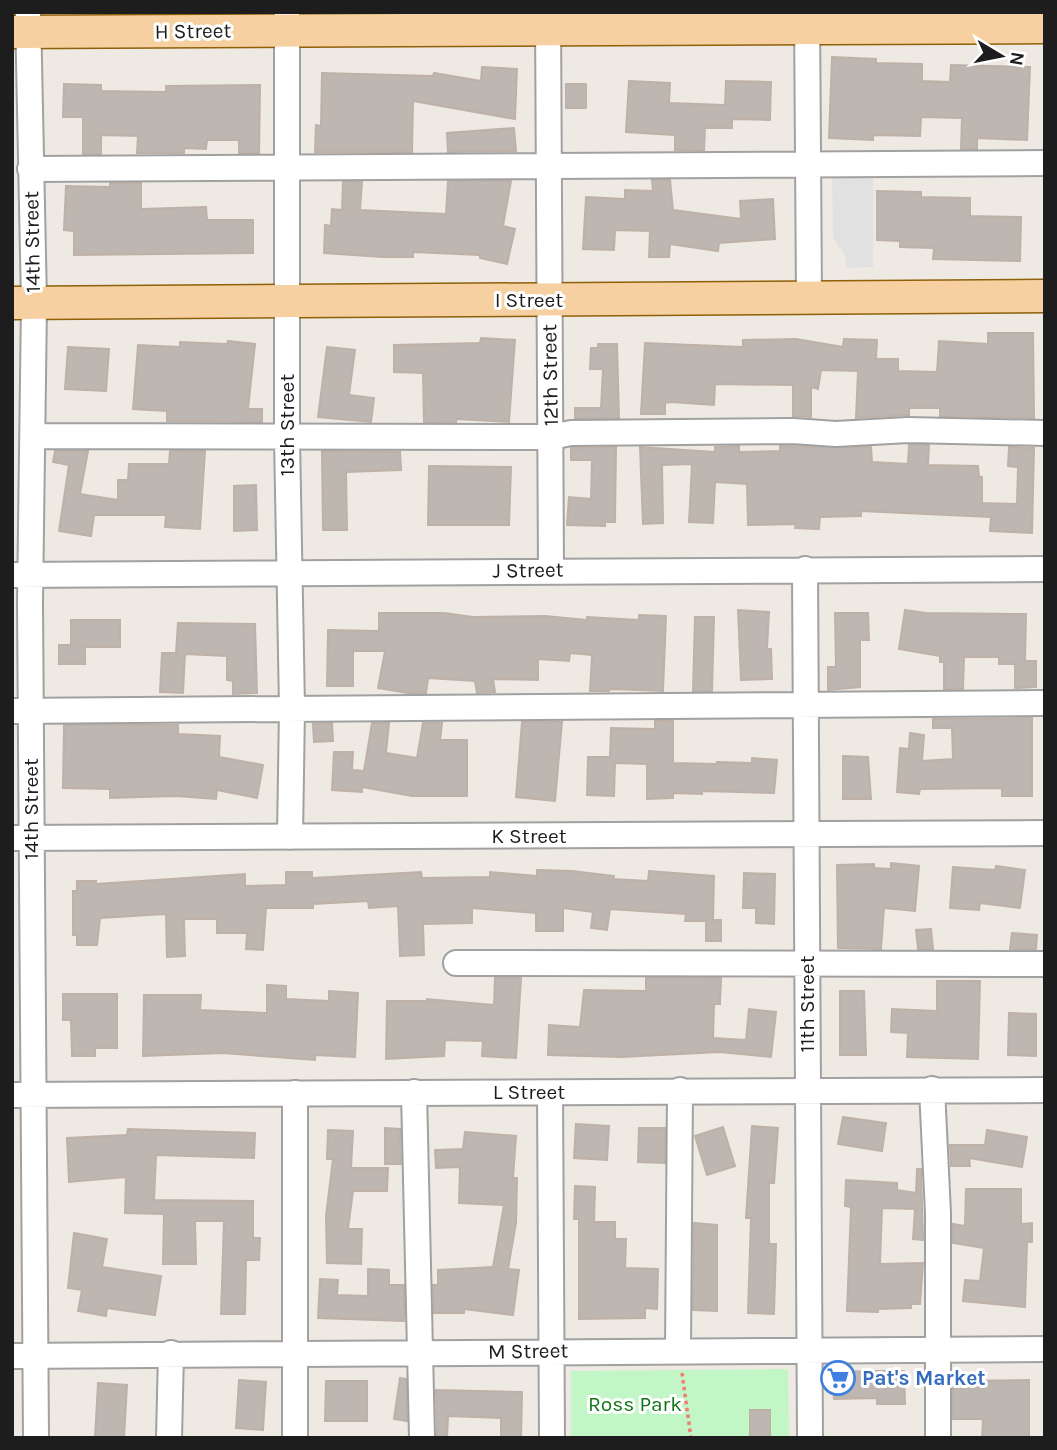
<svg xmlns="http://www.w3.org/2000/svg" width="1057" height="1450" viewBox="0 0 1057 1450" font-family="Karla,sans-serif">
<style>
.park{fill:#c2f6c6}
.parking{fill:#e1e1e1}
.building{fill:#beb6b0;stroke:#beb1a7;stroke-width:2}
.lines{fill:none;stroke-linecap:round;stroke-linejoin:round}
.minor-casing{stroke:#a1a1a1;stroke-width:28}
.major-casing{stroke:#8d6009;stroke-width:35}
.path{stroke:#f17d71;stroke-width:3.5;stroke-dasharray:3.5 3.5;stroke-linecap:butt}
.minor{stroke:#fff;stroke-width:24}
.major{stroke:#f6d0a0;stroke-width:32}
.labels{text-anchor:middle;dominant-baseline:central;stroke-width:6;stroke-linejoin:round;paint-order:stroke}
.street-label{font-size:21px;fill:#1d1d1d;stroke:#fff}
.shop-label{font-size:21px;font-weight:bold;fill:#366cbe;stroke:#fff;text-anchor:start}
.park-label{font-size:21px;fill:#127419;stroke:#fff}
</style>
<rect width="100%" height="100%" fill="#eeeae3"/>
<path class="park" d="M788 1369 789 1438H571V1371Z"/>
<path class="parking" d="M873 168V267L847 268 845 255 833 238 832 171Z"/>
<path class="building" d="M832 57 876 59V63L922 64V81L950 82 951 65 1030 67 1027 140 977 138V149H961L962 118 921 117 920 136 873 135V140L829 138Z
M482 67 517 69 515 119 413 101 412 152H315L316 125 321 126 322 73 433 76 434 73 481 81Z
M629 81 670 83 669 103 725 105 726 81 771 82 770 120 732 119V128H705L704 150H675V135L626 132Z
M64 84 101 85V91L166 92V86L260 85 259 153H239V140H207L206 149 184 148V153H137L138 136 101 135V154H83V117H63Z
M566 84H586V108H566Z
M514 128 516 151 448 152 447 133Z
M652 180H670L673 210 741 219 740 201 773 199 775 239 719 243 718 251 670 244 669 257H649L650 231 615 230 614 250 583 249 586 197 625 199V190L653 191Z
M448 181H511L503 226 515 229 507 264 480 258V255L413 252V257H382L324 253 325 225 331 226 332 209 342 210 343 182H362L360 210 446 214Z
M110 183H141V209L206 207 207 220H253V253L74 255V231L64 230 66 186 110 187Z
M877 191 921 192V197L970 198V216L1021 217 1020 261 933 259 934 248 900 247V241L877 240Z
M988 333H1033L1034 418 940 416V408H909V415L856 418 858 371 821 370 818 389 811 387V417L793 416V385L715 384 714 405 671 402 665 403V414H641L645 343 743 347V340L796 339 843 347 844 339 877 340 876 359H898V371L937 372 939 341 988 344Z
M481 338 515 340 509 422 456 419V422H424L423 373 394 372V345L480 343Z
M228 341 255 344 248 409H262V422L167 421V411L133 409 138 345 180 347V342L227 344Z
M598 344H617L619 418H575V408H601L603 369H590L591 348H598Z
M68 347 109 349 106 391 65 389Z
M327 347 355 350 349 395 374 398 371 422 318 417Z
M909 445H929L928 465 978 466 979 477H982V503L1017 504 1018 467 1008 466 1009 447 1034 448 1032 533 990 531 991 517 861 511V516L820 517 819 529 795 528 796 524 748 525 747 484 715 482 713 523 689 522 692 464 662 465 663 523 643 524 640 447 715 452V447L739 446V452L780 451V446L871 447 872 462 908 464Z
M616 447 615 522H605V526L567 525 569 497 591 499 592 460H571V448Z
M55 451H88L80 494 118 500V480H128L129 464H169L170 451H205L200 529 165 527 166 515H94L91 536 59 531 69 465 53 462Z
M322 451 400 452 401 470 346 472 347 530H323Z
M429 466 511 467 509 525H428Z
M256 485 257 530 234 531V486Z
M738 610 769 612 767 649H771L772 679 741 680Z
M905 610 926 613 1026 614 1025 661H1036V687L1015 688V664H999V657H964L963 689H944V662H940V656L899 649Z
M379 613H444L473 617 545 616 587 620V617L639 620V615L666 616 663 691 610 689 609 691H590L592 655 570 653 569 661 538 659V680L493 679 495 692 477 693 475 681 428 678 426 693H407L378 688 385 651H353V686H327L328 630 379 631Z
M835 613H868L869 640H860V687L828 690V667H836Z
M695 617H714L712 691H693Z
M71 620H120V647H85V664H59V645H71Z
M178 623 255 624 257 693 233 694V681L227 680V656L185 654 183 693 160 692 162 653H176Z
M1032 718V796H1002V788L920 789 919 794 897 792 900 748 909 749 910 733 924 735 922 761 953 759 952 728H933V719Z
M655 721H673V763L717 764V762L752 763V758L777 760 774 793 702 791V794L673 793V798L647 799V764L615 763 614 796 587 795 588 757H610L611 728 655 729Z
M522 722H562L555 801 516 797Z
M332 723 333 741 314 742 313 724Z
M372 723H389L386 753 417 758 423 723H442L440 740H467V796H412L362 787V792L332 790 334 752H353L352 770 364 771Z
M64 725H178V734L220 736 219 757 263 765 257 798 217 790 216 799 176 796 110 798V789L63 788Z
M843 756 868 757 871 799H843Z
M891 863 919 866 915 911 884 908 881 949 838 948 837 865 874 864V868L891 869Z
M996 866 1025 870 1020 908 980 903 979 910 950 908 953 867 995 870Z
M537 870 572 871 614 876 613 879 648 881 649 871 714 876 713 920H721V941H706V921H685L686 914 610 909 607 930 591 928 593 912 563 908V931H536V913L472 908V923L423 924 424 955 400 956 398 906 369 908 368 901 313 904V908H266L263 950 246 949 247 933H217V919H184L185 956 167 957 166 914 100 918 97 945H77V935H73V891H77V881H96V884L245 874V886L286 885V872H312V878L421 872 422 878 490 877V872L537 876Z
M744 873 775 874 774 924 756 923V908H743Z
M931 929 933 949H918L916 930Z
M1012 933 1037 935 1036 949H1010Z
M495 978H521L516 1058 482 1056 483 1041 445 1040 444 1056 386 1059 387 1001H427V999L494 1005Z
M646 978H721L720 1004H714L713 1038 746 1040 749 1009 776 1012 771 1057 720 1052 621 1057 548 1055 549 1025 580 1027 584 990 646 991Z
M937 981H980L978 1059 907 1057 908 1033 891 1032 892 1009 937 1011Z
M267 985 286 986V999L329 1001V991L358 993 355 1057 315 1055V1060L222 1053 143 1056 144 995H201L200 1010 267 1013Z
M840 991H864L866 1055H840Z
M63 994H117V1048H95V1056H72L71 1020H63Z
M1009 1013 1036 1014V1056L1008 1055Z
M843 1117 886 1123 882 1151 838 1144Z
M576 1124 609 1126 607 1160 574 1158Z
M752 1126 778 1128 774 1183H769V1244H776L774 1314 748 1313 751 1218H746Z
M723 1127 735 1166 707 1175 695 1136Z
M385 1128 400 1129 401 1164H385Z
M639 1128H665V1163L638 1162Z
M128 1129 255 1133 254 1158 156 1155 154 1200 253 1201V1238H260L259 1260H246L245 1314H221L224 1221H195L196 1264H163L164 1214 125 1213 126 1177 69 1182 67 1138 127 1135Z
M328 1130 353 1131 351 1168H388L387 1191H353L348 1229H362L361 1264 327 1263 326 1216 333 1159H327Z
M987 1130 1027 1137 1022 1167 969 1158 970 1166H951L950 1145H985Z
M465 1132 516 1136 513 1178H517L516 1223 508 1269 519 1270 513 1315 464 1309V1313H434L433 1285H438V1270L493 1267 504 1205 459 1203 460 1167 436 1168 435 1150 463 1149Z
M917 1169H921L923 1240 913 1239 915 1209 882 1208 880 1264 923 1263 920 1304H911V1308L878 1309V1312L847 1311 851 1207 845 1206 846 1180 897 1183V1190L916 1193Z
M575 1186 595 1187 594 1222H615V1239H626L625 1268 658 1269 657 1309 645 1308V1318L579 1319V1219H574Z
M966 1189H1021V1224L1032 1223V1242H1027L1025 1307 963 1301 965 1280 980 1281 984 1248 953 1243V1224L965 1226Z
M694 1223 717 1225V1311L693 1310Z
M74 1233 107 1239 102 1267 161 1276 155 1315 107 1308 106 1316 78 1311 82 1290 68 1288Z
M368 1269 389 1270V1285H404V1321L318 1318 320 1279 338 1280 337 1295 368 1296Z
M877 1371H904L905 1404H877V1398L834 1399 832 1372Z
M400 1378 406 1379 407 1421 394 1419Z
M239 1380 266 1382 263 1430 236 1428Z
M1029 1380V1438H982L983 1419H953V1381Z
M326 1381H367V1421H325Z
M98 1383 127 1385 124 1438H95Z
M436 1390 522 1392 521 1438H501V1418L448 1416 447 1438H437Z
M750 1410H770V1438H750Z"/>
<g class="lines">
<g class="minor-casing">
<path id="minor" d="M28 12 34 303 30 603 36 1438
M287 12V438L292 708 290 837
M548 12 551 570
M807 12 809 298
M30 169 1045 163
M33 436 551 437 571 433 793 431 836 434 908 430 1045 433
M805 569 810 1438
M12 575 1045 569
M12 711 1045 703
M12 838 1045 833
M456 963 1045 964
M932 1089 938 1213V1438
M414 1092 422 1438
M295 1093V1438
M550 1093 552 1438
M12 1095 1045 1090
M678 1350 680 1090
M12 1356 1045 1349
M169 1438 171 1353"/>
</g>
<g class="major-casing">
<path id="major" d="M12 32 1045 27
M12 303 1045 296"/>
</g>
<path class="path" d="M682 1373 691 1438"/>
<use href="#minor" class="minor"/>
<use href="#major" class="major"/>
</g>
<defs>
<g id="supermarket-ring" transform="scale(1.75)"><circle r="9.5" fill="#fff" stroke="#3f7fe0" stroke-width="1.5"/><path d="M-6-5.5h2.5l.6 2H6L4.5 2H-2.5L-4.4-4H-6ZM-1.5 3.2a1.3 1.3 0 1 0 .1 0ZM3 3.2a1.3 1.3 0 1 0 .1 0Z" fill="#3f7fe0"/></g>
</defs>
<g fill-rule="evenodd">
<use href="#supermarket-ring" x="838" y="1378"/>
</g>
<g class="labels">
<g class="street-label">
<text transform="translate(193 31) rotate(-1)">H Street</text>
<text transform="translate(32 242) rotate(-91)">14th Street</text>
<text x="529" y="300">I Street</text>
<text transform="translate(550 375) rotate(-91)">12th Street</text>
<text transform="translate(287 425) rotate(-90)">13th Street</text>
<text transform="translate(528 570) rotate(-1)">J Street</text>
<text transform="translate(31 809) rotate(-90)">14th Street</text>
<text x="529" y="836">K Street</text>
<text transform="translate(807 1004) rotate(-90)">11th Street</text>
<text x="529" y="1092">L Street</text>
<text transform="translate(528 1351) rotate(-1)">M Street</text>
</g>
<g class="shop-label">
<text x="862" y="1378">Pat's Market</text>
</g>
<g class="park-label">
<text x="635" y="1404">Ross Park</text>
</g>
</g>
<rect width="1057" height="1450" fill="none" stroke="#1d1d1d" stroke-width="28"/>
<g transform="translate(1001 56) rotate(100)" stroke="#ffffff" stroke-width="5" paint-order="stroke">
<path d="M0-5L12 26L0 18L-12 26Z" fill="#1d1d1d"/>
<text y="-10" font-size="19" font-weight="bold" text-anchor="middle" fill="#1d1d1d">N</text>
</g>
</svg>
